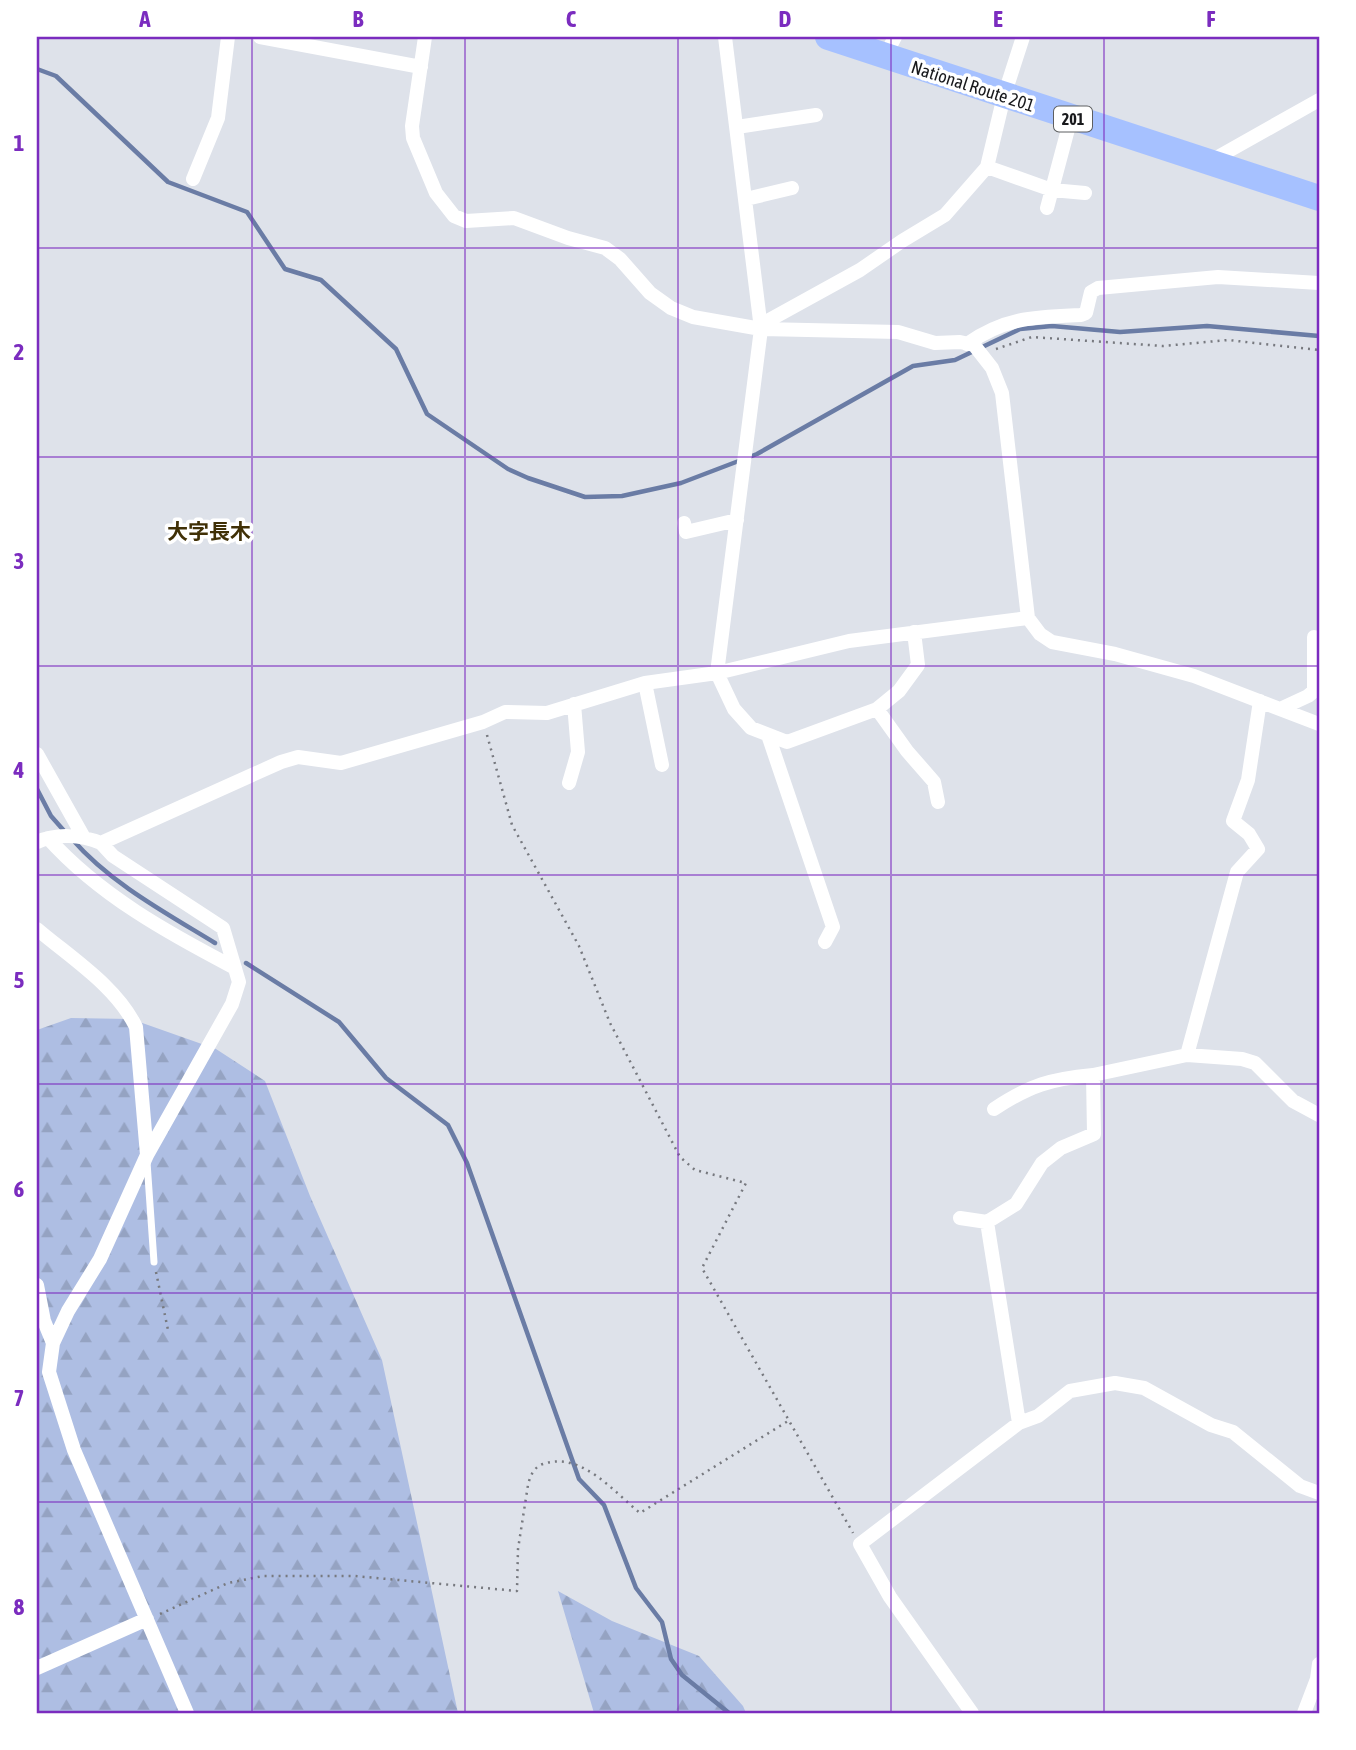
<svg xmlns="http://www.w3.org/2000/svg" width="1356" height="1750" viewBox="0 0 1356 1750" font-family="'Asap Condensed','Noto Sans JP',sans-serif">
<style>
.forest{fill:url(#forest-firs)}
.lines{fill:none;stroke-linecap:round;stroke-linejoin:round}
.stream{stroke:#6a7ca5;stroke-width:4.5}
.path{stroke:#77797f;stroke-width:2.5;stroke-dasharray:2 5;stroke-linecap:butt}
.lane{stroke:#fff;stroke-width:7}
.street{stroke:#fff;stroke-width:14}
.highway{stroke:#a6c1ff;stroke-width:26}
.grid{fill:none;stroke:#7b2cbf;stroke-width:2;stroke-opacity:0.55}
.labels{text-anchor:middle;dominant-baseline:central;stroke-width:7;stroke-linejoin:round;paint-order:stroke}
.shield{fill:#fff;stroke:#5d5e60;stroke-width:2}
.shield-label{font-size:16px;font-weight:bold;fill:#18191c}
.street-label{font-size:18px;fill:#18191c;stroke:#fff}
.quarter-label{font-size:21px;font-weight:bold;fill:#403006;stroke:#fff}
.neatline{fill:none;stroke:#7b2cbf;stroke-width:2.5}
.grid-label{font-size:23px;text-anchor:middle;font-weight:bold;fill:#7b2cbf}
</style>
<defs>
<pattern id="forest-firs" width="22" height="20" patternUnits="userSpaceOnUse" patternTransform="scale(1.75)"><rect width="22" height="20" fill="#aebee3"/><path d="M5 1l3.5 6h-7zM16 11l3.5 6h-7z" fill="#95a3c2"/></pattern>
</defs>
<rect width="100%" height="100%" fill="#dee2ea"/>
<path class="forest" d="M71 1018 131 1019 216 1049 265 1081 310 1196 382 1360 458 1713H37V1030Z
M558 1591 612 1621 699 1656 743 1706 746 1713H594Z"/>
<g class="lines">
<path class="stream" d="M37 69 56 76 168 182 247 212 285 269 321 280 396 349 427 414 508 469 528 478 585 497 622 496 681 483 757 454 913 366 955 360 1020 329 1052 326 1120 332 1207 326 1319 336
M37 789 51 816 66 833
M72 839C110 883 166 913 215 943
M246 963 339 1022 386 1078 448 1125 467 1163 579 1479 604 1505 636 1588 662 1622 671 1659 682 1675 729 1713"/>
<path class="path" d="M996 349 1032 337 1163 346 1228 340 1319 350
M487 735 512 825 579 946 610 1023 680 1157 695 1170 746 1183 702 1268 853 1533
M156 1272 168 1330
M160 1614 228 1583 263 1576H355L517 1591 518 1549 528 1485C530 1476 534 1467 543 1464 581 1451 613 1491 640 1513L788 1421"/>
<path class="lane" d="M147 1162 154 1262"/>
<path class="street" d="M260 37 421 67
M425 37 412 126 413 138 436 193 454 216 466 221 514 218 568 238 605 248 620 259 650 293 671 308 693 317 761 329 898 332 935 343 960 342 974 345 992 368 1002 393 1028 618 1040 634 1052 642 1115 654 1194 676 1319 724
M725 37 761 329 717 673 734 709 751 728 787 742 877 709 899 691 918 665 914 632
M885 56 895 37
M737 127 816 115
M1209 162 1319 100
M987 167 1052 190 1085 193
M193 179 218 118 228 37
M746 199 792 188
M1047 208 1071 118
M760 325 860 270 902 241 945 215 987 167 1004 96 1023 37
M967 344C1006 317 1035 317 1081 315L1086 313 1091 292 1098 288 1218 277 1319 283
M684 523 686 532 737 520
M645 683 662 765
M1260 701 1248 780 1233 821 1249 834 1258 849 1237 872 1187 1055 1242 1059 1255 1063 1293 1101 1319 1115
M877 709 907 751 934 782 938 802
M1280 709 1308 696 1314 691V637
M768 735 833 927 825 942
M37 754 83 836
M569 783 578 752 574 704
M48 838C99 895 168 933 235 968
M37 842C57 833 81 835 101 843L281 762 298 757 341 763 483 722 505 712 547 713 645 683 717 673 849 641 1028 618
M101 843 113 856 223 928 239 982 232 1004 147 1155 100 1259 68 1311 53 1343 49 1372 74 1450 187 1713
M37 929C71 958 116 986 136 1027L147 1155
M994 1109C1030 1085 1051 1079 1093 1075
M960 1218 987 1222 1016 1204 1042 1163 1061 1148 1094 1134 1093 1075 1187 1055
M37 1285 44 1321 53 1343
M1019 1423 1038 1416 1070 1391 1115 1383 1144 1388 1211 1425 1233 1432 1300 1486 1319 1493
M37 1668 147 1619
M972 1713 890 1597 860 1544 1019 1423 987 1222
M1304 1713 1317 1679 1319 1664"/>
<path class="highway" d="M828 37 1319 198"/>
</g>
<path class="grid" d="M252 37V1713M465 37V1713M678 37V1713M891 37V1713M1104 37V1713M37 248H1319M37 457H1319M37 666H1319M37 875H1319M37 1084H1319M37 1293H1319M37 1502H1319"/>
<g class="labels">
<rect class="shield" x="1054" y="106.5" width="38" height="25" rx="5"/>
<g class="shield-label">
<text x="1073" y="119">201</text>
</g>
<g class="street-label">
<text transform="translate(973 86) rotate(18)">National Route 201</text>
</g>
<g class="quarter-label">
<text x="209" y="531">大字長木</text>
</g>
</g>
<rect width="1356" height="1750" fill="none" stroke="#ffffff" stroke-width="77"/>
<rect x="38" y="38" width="1280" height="1674" class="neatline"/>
<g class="grid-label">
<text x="145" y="27">A</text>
<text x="358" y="27">B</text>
<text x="571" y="27">C</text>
<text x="785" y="27">D</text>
<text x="998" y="27">E</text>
<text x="1211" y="27">F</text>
<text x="19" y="151">1</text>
<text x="19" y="360">2</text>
<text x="19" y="569">3</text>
<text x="19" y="778">4</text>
<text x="19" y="988">5</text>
<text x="19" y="1197">6</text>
<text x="19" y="1406">7</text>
<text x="19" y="1615">8</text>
</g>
</svg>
